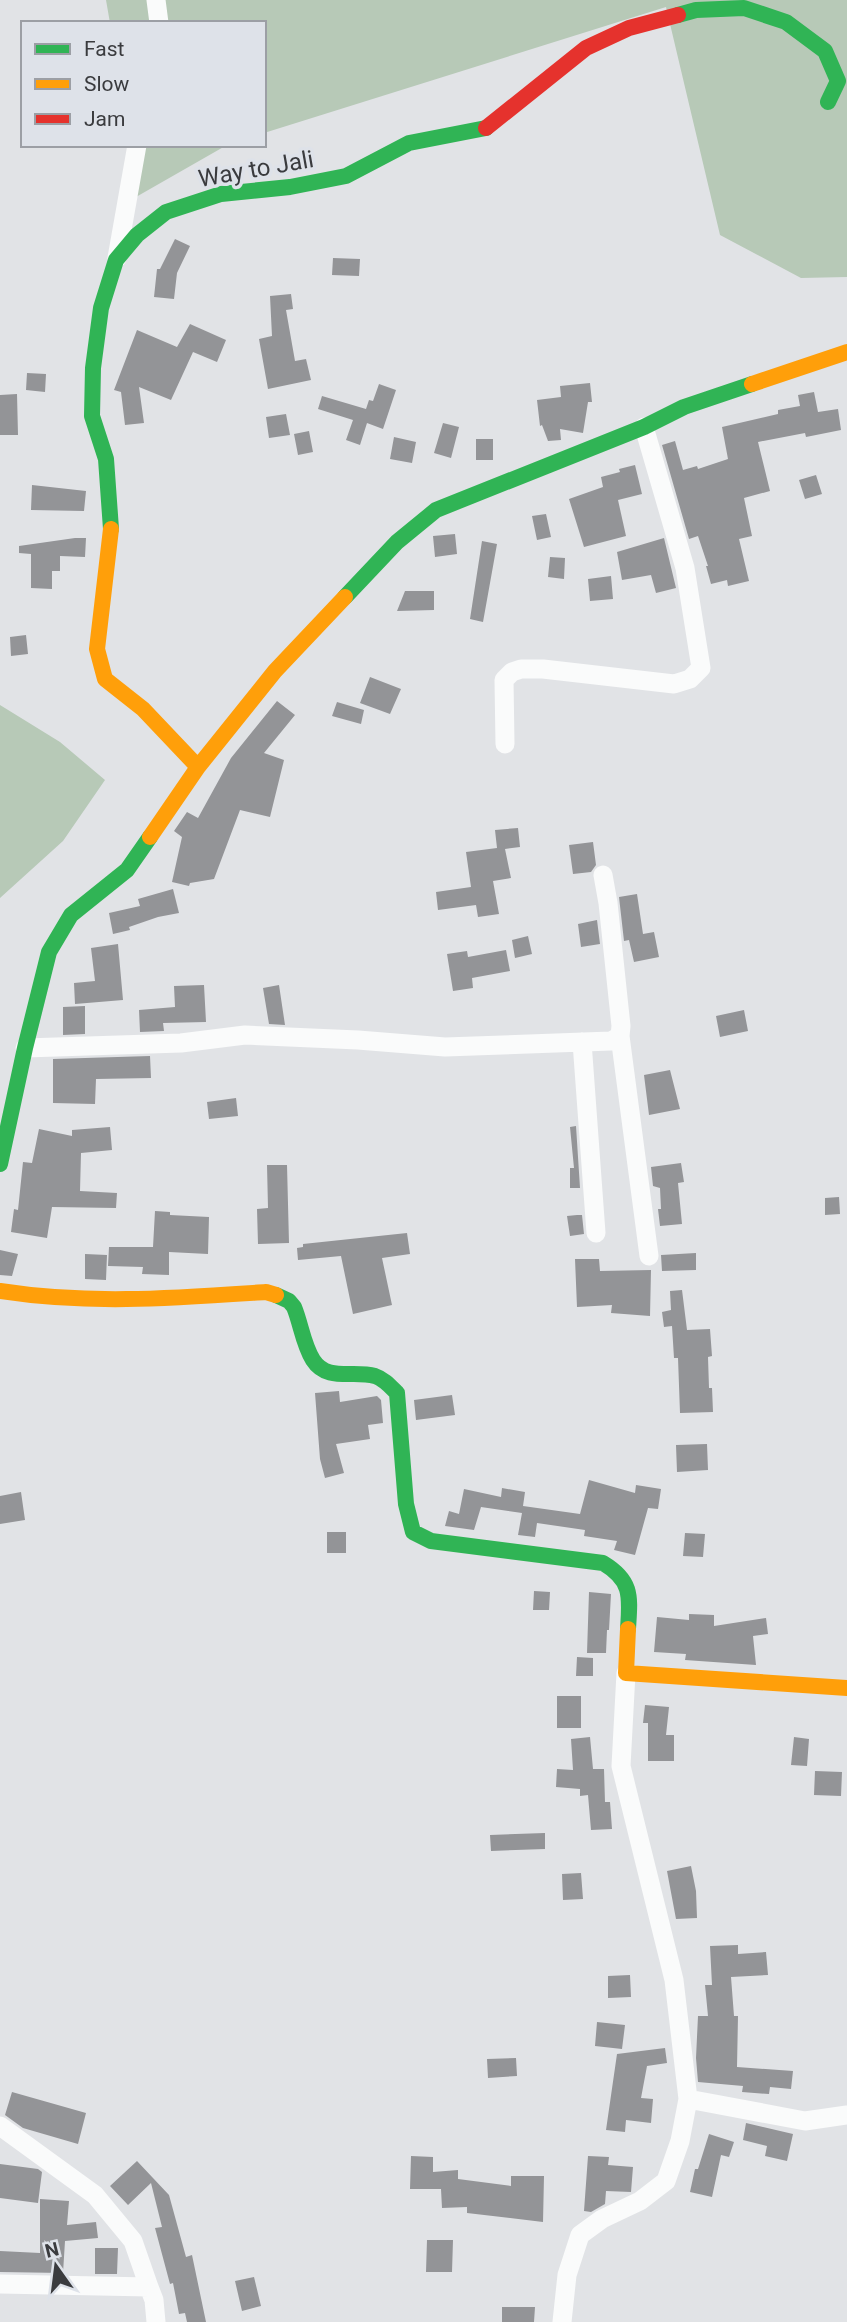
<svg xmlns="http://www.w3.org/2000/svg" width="847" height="2322" viewBox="0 0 847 2322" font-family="Roboto,sans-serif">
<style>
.forest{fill:#b7c9b7}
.building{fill:#939497}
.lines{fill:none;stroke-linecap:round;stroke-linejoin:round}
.street{stroke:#fafbfb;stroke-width:19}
.fast{stroke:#30b455;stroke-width:16}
.slow{stroke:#ff9f0a;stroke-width:16}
.jam{stroke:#e5322d;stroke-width:16}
.labels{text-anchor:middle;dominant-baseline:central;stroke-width:7;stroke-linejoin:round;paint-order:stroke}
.street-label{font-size:24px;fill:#3a3b3e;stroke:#dee2e9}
</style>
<rect width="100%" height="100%" fill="#e1e3e6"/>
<path class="forest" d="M106 0H847V277L801 278 720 235 666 7 264 133V23H110Z
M128 145H227L136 197Z
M0 705 60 742 105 780 63 841 0 898Z"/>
<path class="building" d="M175 239 190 246 177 273 174 299 154 297 157 269H160Z
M333 258 360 259 359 276 332 275Z
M291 294 293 309 286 310 295 361 306 359 311 380 268 389 259 339 272 336 270 296Z
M190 324 226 340 217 362 193 352 171 400 139 387 144 423 125 425 121 392 114 390 137 330 177 347Z
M27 373 46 374 45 392 26 390Z
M590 383 592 402H588L583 433 560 429 561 440 548 441 542 425 540 426 537 400 561 397 560 386Z
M379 384 396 390 383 429 367 423 360 445 346 440 353 420 318 409 322 396 366 409 369 400 373 401Z
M814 392 818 412 838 409 841 430 806 437 805 433 758 442 770 491 744 498 752 536 739 539 749 581 728 586 727 580 711 584 706 566H708L698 536 689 539 662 445 675 441 683 470 697 466 698 469 728 459 722 427 778 414V410L800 406 798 395Z
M17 394 18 435H0V395Z
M286 414 290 435 269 438 266 417Z
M443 423 459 427 451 458 434 453Z
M309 431 313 452 298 455 294 434Z
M394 437 416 442 412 463 390 459Z
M476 439H493V460H476Z
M635 465 642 494 618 500 626 536 584 547 569 499 603 487 601 477 620 472 619 469Z
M816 475 822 494 805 499 799 480Z
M32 485 86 491 84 511 31 510Z
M546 514 551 537 537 540 532 516Z
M455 534 457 554 435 557 433 536Z
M75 538H86L85 557 60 556V571H52V589L31 588V554L19 553V546Z
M664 538 676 588 656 593 651 575 622 580 617 552Z
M482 541 497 544 483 622 470 619Z
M550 557 565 558 564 579 548 577Z
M611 576 613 599 590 601 588 579Z
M405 591H434V610L397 611Z
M26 635 28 654 11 656 10 637Z
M370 677 401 689 390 714 360 703Z
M277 701 295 715 264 753 284 760 270 817 240 810 214 879 190 883 189 886 172 882 182 837 174 831 187 812 198 818 231 758Z
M337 702 364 710 361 724 332 716Z
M518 828 520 847 505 849 511 878 493 881 499 914 478 917 476 905 438 910 436 892 471 887 466 852 497 848 495 830Z
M593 842 596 865 591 872 573 874 569 845Z
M173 889 179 913 158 917 129 927 130 930 113 934 109 913 140 906 138 899Z
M637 894 643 934 654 932 659 957 634 962 629 940 624 941 619 897Z
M597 920 600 944 581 947 578 924Z
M528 936 532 954 515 958 512 940Z
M118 944 123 1000 75 1004 74 983 95 981 91 948Z
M506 950 510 971 472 978 473 988 453 991 447 954 467 951 468 957Z
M204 985 206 1022 163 1023 164 1031 140 1032 139 1010 175 1007 174 986Z
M279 985 285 1025 269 1024 263 988Z
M85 1006V1034L63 1035V1007Z
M744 1010 748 1031 720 1037 716 1016Z
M150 1056 151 1078 96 1079 95 1104 53 1103V1059Z
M670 1070 680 1109 649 1115 644 1075Z
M236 1098 238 1116 209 1119 207 1102Z
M576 1126 580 1188H570V1168H574L570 1127Z
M110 1127 112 1150 81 1153 80 1191 117 1193 116 1208 52 1207 47 1238 11 1232 14 1209 18 1210 23 1162 32 1163 39 1129 72 1136V1130Z
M681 1163 684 1182 678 1183 682 1224 660 1226 658 1209H661L660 1188 653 1186 651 1167Z
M267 1165H287L289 1243 258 1244 257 1209 268 1208Z
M839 1197 840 1214 825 1215V1198Z
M155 1211 170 1212V1215L209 1217 208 1254 169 1252V1275L142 1274 143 1267 108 1266 109 1247H153Z
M577 1215H582L584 1234 570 1236 567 1216Z
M407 1233 410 1254 382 1258 392 1305 353 1314 341 1256 298 1260 297 1248 303 1247V1244Z
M0 1250 18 1254 12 1276 0 1275Z
M696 1253V1270L662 1271 661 1255Z
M85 1254 107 1255 106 1280 85 1279Z
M575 1259H599L600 1271 651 1270 650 1316 611 1313 612 1305 577 1307Z
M682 1290 687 1330 710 1329 712 1356 708 1357 709 1388H712L713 1412 680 1413 678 1358H674L672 1326 664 1327 662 1312 671 1310 670 1291Z
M339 1391 340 1402 377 1396 381 1400 383 1423 368 1425 370 1439 336 1444 344 1473 325 1478 320 1459 315 1393Z
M452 1395 455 1415 416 1420 414 1400Z
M707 1444 708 1470 677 1472 676 1445Z
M589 1480 635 1493 636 1485 661 1489 658 1509 648 1508 635 1555 614 1550 617 1541 584 1536 585 1530 537 1523 535 1537 518 1535 522 1513 481 1507 474 1530 445 1526 449 1511 459 1514 464 1489 501 1497 502 1488 525 1492 523 1506 580 1514Z
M21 1492 25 1520 0 1524V1496Z
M327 1532H346V1553H327Z
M685 1533 705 1534 703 1557 683 1556Z
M534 1591 550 1592 549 1610H533Z
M589 1592 611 1594 609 1630H607L606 1653H587Z
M689 1614 714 1615V1626L766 1618 768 1634 753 1636 756 1665 685 1660 686 1654 654 1652 657 1617 689 1620Z
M577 1657 593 1658V1676H576Z
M557 1696H581V1728H557Z
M645 1705 669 1707 666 1735H674V1761H648V1723H643Z
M590 1737 593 1769H604L605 1802H610L612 1829 591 1830 588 1795 580 1796V1789L556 1787 557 1769 573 1770 571 1739Z
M794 1737 809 1739 807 1766 791 1765Z
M815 1771 842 1772 841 1796 814 1795Z
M545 1833V1849L491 1851 490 1835Z
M691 1866 696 1891 697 1918 676 1919 667 1871Z
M581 1873 583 1899 563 1900 562 1874Z
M738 1945V1954L766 1952 768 1975 731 1977 734 2016H738L737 2067 793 2071 791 2089 770 2087 769 2094 742 2092 743 2086 698 2082 696 2058 698 2016H708L705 1985H712L710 1946Z
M630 1975 631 1997 608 1998V1976Z
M597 2022 625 2025 622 2049 595 2046Z
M665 2048 667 2063 647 2066 641 2098 653 2099 651 2123 626 2120 625 2132 606 2130 617 2054Z
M516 2058 517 2076 488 2078 487 2059Z
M12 2092 86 2113 78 2144 23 2128 5 2115Z
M746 2123 793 2134 787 2161 765 2156 767 2146 743 2140Z
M709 2134 734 2142 729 2157 721 2155 712 2197 690 2192 695 2169H698Z
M411 2156 433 2157V2172L458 2170V2179L511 2186V2176H544L543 2222 467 2213V2207L442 2208 441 2189H410Z
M588 2156 609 2157 608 2165 633 2167 631 2192 606 2191 605 2204 591 2212 584 2211Z
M137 2161 169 2195 186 2257 192 2255 206 2322H187L185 2313 179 2314 173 2283 170 2284 155 2228 162 2227 151 2183 128 2205 110 2186Z
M0 2164 38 2169 42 2172 38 2203 0 2198Z
M40 2199 69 2201 67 2225 96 2222 98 2238 65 2241 63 2273 0 2272V2251L40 2253Z
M427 2240H453L452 2272H426Z
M95 2248H118L117 2274H95Z
M254 2277 261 2306 242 2311 235 2281Z
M502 2307H535L534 2322H502Z"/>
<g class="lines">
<path class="street" d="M156 0 159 23
M117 258 137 145
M505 744 504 680 512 672 521 669H543L674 684 690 679 701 668 685 568 644 427
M620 1036 649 1256
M582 1042 596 1233
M25 1048 181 1043 245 1035 358 1040 445 1047 611 1041 620 1036 621 1026 608 903 603 875
M626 1673 621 1766 674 1980 688 2099 805 2121 847 2115
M0 2126 95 2195 133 2241 149 2287
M0 2284 149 2287 154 2300 156 2322
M562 2322 567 2275 580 2235 602 2219 640 2201 666 2181 680 2141 688 2099"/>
<path class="fast" d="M678 15 696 10 744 8 786 22 825 51 838 81 828 102
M111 529 106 459 92 416 93 368 101 308 116 260 137 235 166 212 221 194 290 187 346 176 409 143 486 128
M345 597 397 542 436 510 644 427 684 407 752 384
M0 1164 25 1048 49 952 71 915 127 870 150 837
M276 1295 289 1301 294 1307C301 1324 303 1344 313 1360 327 1382 353 1370 375 1376 384 1379 390 1386 397 1393L406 1504 413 1532 431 1541 603 1563C633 1581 630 1597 628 1629"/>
<path class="slow" d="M752 384 847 352
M111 529 97 649 105 679 143 709 198 767
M150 837 198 767 275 671 345 597
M0 1291C89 1305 177 1298 266 1292L276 1295
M628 1629 626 1673 847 1688"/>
<path class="jam" d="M486 128 586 48 629 28 678 15"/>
</g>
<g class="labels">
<g class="street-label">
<text transform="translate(256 169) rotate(-10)">Way to Jali</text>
</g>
</g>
<rect x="21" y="21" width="245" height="126" fill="#dee2e9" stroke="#9c9fa5" stroke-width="2"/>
<rect x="35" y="44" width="35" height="10" fill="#30b455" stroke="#9c9fa5" stroke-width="2"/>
<text x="84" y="56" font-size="21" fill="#3a3b3e">Fast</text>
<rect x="35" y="79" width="35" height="10" fill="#ff9f0a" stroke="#9c9fa5" stroke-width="2"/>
<text x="84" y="91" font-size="21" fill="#3a3b3e">Slow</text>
<rect x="35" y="114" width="35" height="10" fill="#e5322d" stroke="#9c9fa5" stroke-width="2"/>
<text x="84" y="126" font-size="21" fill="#3a3b3e">Jam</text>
<g transform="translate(56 2266) rotate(346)" stroke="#dee2e9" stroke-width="5" paint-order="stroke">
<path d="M0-5L12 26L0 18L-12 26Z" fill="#3a3b3e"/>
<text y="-10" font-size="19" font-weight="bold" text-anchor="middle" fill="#3a3b3e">N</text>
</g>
</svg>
